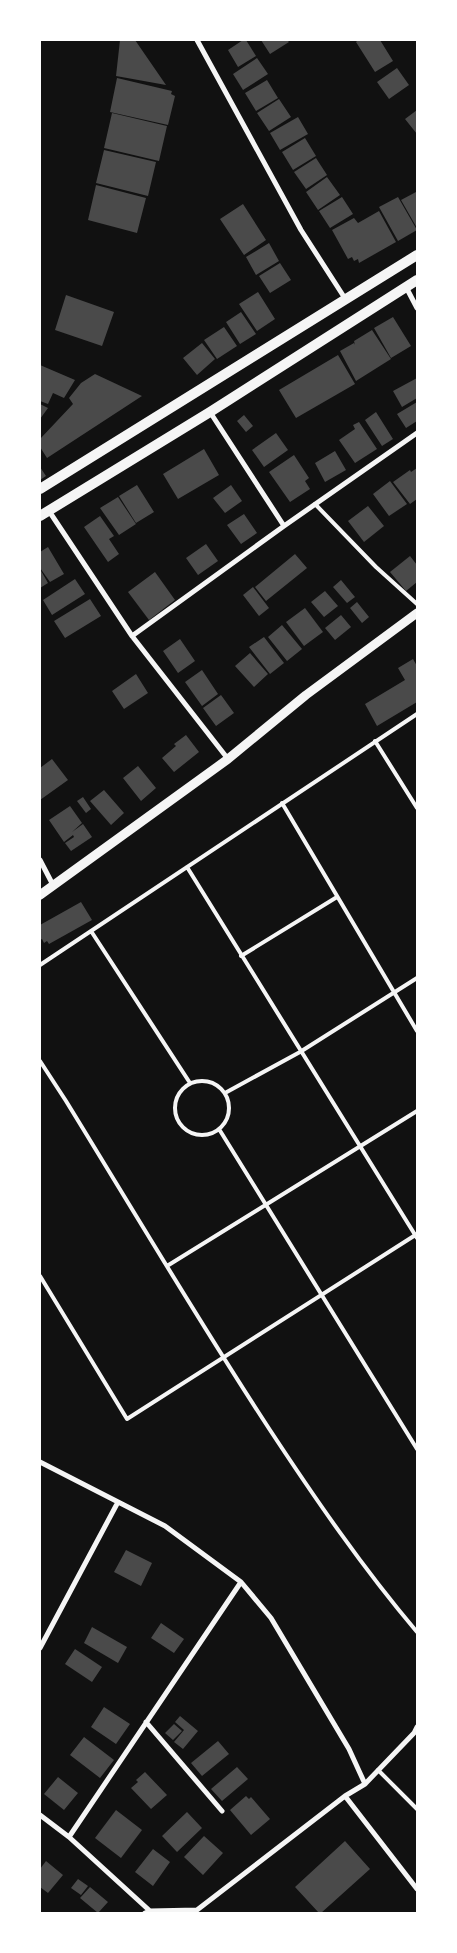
<svg xmlns="http://www.w3.org/2000/svg" width="457" height="1953" viewBox="0 0 457 1953" font-family="'DM Sans',sans-serif">
<style>
.building{fill:#4a4a4a}
.lines{fill:none;stroke-linecap:round;stroke-linejoin:round}
.service{stroke:#f5f5f5;stroke-width:4}
.minor{stroke:#f5f5f5;stroke-width:5}
.tertiary{stroke:#f5f5f5;stroke-width:9}
.secondary{stroke:#f5f5f5;stroke-width:10}
</style>
<rect width="100%" height="100%" fill="#111"/>
<path class="building" d="M120 40H135L166 85 116 76Z
M243 40H246L256 56 238 67 228 50Z
M261 40H287L289 42 270 54Z
M358 40H380L393 61 375 72 356 42Z
M257 58 268 74 243 90 233 74Z
M397 68 409 85 389 99 377 82Z
M117 78 172 91 171 94 175 96 168 125 110 112Z
M267 80 278 98 256 111 245 93Z
M279 99 291 117 269 131 257 113Z
M417 110V134L405 119Z
M112 113 167 126 159 161 104 148Z
M298 117 308 134 280 150 270 133Z
M305 138 316 156 293 170 282 152Z
M104 150 156 162 148 196 96 183Z
M316 158 327 175 306 189 294 172Z
M327 177 340 195 318 210 306 192Z
M96 185 146 198 137 233 88 220Z
M416 192 417 194V228L401 200Z
M342 197 353 214 330 228 319 211Z
M398 197 417 230 398 241 379 207Z
M243 204 266 240 244 255 220 219Z
M379 211 396 242 359 263 358 259 354 261 352 257 348 259 332 230 354 218 358 223Z
M269 243 279 261 256 275 246 257Z
M280 263 291 280 270 293 259 276Z
M258 292 275 319 257 331 239 304Z
M66 295 114 312 102 346 55 330Z
M241 312 256 334 240 344 226 322Z
M393 317 411 346 391 358 374 328Z
M224 327 237 346 217 359 204 340Z
M372 330 391 359 356 381 340 351 354 343 355 345 354 341Z
M202 343 215 359 197 375 183 358Z
M338 355 355 384 296 418 279 390Z
M40 365 75 380 64 398 53 393 48 404 40 401Z
M95 374 142 396 47 458 40 447V439L73 404 69 398 81 383Z
M417 378V398L402 407 393 391Z
M417 402V421L406 428 397 414Z
M40 404 48 408 40 419Z
M376 412 393 439 382 446 365 420Z
M244 415 253 426 246 432 237 421Z
M359 422 377 449 355 463 339 440 355 429 353 425Z
M276 433 288 450 264 467 252 450Z
M204 449 219 475 178 499 163 474Z
M335 451 346 470 325 482 315 463Z
M294 455 309 478 305 481 310 489 290 502 269 472Z
M40 467 46 476 40 480Z
M417 468V499L410 504 393 482 410 470 411 472Z
M390 481 407 504 389 516 373 494Z
M137 485 154 512 136 523 119 496Z
M231 485 242 501 225 513 213 498Z
M118 497 136 524 119 535 100 508Z
M368 506 384 526 364 542 348 521Z
M244 514 257 533 241 544 227 525Z
M100 516 114 536 109 539 119 554 108 562 84 527Z
M206 544 218 561 198 575 186 558Z
M48 547 64 574 50 582 40 568V552Z
M295 554 307 568 266 601 255 587Z
M410 556 417 565V582L406 591 390 572Z
M40 569 48 583 40 588Z
M155 572 175 600 149 620 128 592Z
M75 579 85 594 52 615 43 600Z
M341 580 355 597 347 603 333 587Z
M253 587 269 608 259 616 243 595Z
M325 591 338 606 324 617 311 602Z
M90 599 101 616 65 638 54 621Z
M357 602 369 617 362 623 350 608Z
M305 608 323 632 304 646 286 622Z
M341 615 351 627 335 640 325 628Z
M282 625 302 649 287 661 268 637Z
M264 637 284 663 270 674 249 647Z
M180 639 195 661 178 673 163 651Z
M250 653 268 674 254 687 235 666Z
M413 659 417 666V702L377 726 365 704 405 680 398 668Z
M202 670 218 694 202 706 185 682Z
M136 674 148 693 124 709 112 691Z
M221 695 234 713 216 726 203 708Z
M186 735 199 752 174 772 162 758 176 746 174 744Z
M52 759 68 780 40 800V768Z
M138 766 156 788 141 801 123 778Z
M104 790 124 813 111 825 90 801Z
M83 797 91 809 86 813 77 801Z
M70 806 82 823 72 832 83 824 92 837 71 851 65 843 74 837 73 835 64 842 49 820Z
M81 902 92 920 49 944 47 941 44 943 42 939 40 940V925Z
M126 1550 152 1563 141 1586 114 1572Z
M161 1623 184 1639 174 1653 151 1638Z
M92 1627 127 1647 118 1663 84 1643Z
M75 1649 102 1667 92 1682 65 1664Z
M104 1707 130 1724 116 1744 91 1727Z
M180 1716 198 1731 183 1749 174 1742 184 1730 175 1722Z
M174 1724 182 1731 173 1740 165 1733Z
M84 1737 114 1760 100 1778 70 1755Z
M218 1741 229 1754 202 1776 191 1763Z
M237 1767 248 1779 222 1801 211 1789Z
M145 1772 167 1795 151 1809 131 1788 138 1782 136 1780Z
M58 1777 78 1793 64 1810 44 1794Z
M246 1796 249 1799 251 1797 270 1819 251 1835 230 1810Z
M116 1810 142 1830 121 1858 95 1838Z
M187 1812 202 1828 177 1852 162 1836Z
M204 1836 223 1853 203 1875 184 1857Z
M345 1841 370 1869 321 1913H319L295 1887Z
M153 1849 170 1862 153 1886 135 1872Z
M46 1861 63 1875 48 1893 40 1887V1869Z
M78 1879 88 1886 81 1895 71 1888Z
M90 1887 108 1902 98 1913 80 1898Z"/>
<g class="lines">
<path class="service" d="M315 504 376 567 417 604
M375 741 417 808
M282 803 417 1031
M187 867 417 1238
M91 931 190 1083
M241 956 337 897
M40 965 417 714
M40 1061 66 1101C133 1210 198 1320 268 1427 314 1497 362 1567 417 1632
M175 1108a27 27 0 1 1 54 0a27 27 0 1 1-54 0Z
M225 1093 300 1052 417 978
M219 1129 417 1449
M167 1266 417 1111
M40 1276 127 1419 417 1234
M378 1770 417 1809"/>
<path class="minor" d="M197 40 301 230 346 300
M406 287 417 308
M210 412 284 526
M49 511 132 636
M228 759 132 636 284 526 417 433
M40 860 53 885
M40 1462 165 1526 241 1582 271 1618 349 1749 365 1784
M40 1648 118 1502
M146 1722 222 1811
M345 1796 417 1889
M40 1815 69 1837 150 1911
M69 1837 241 1582
M145 1913 150 1911 197 1910 345 1796 365 1784 414 1733 417 1727"/>
<path class="tertiary" d="M40 895 228 759 306 695 417 613"/>
<path class="secondary" d="M40 489 417 255
M40 516 210 412 417 280"/>
</g>
<rect width="457" height="1953" fill="none" stroke="#ffffff" stroke-width="82"/>
</svg>
